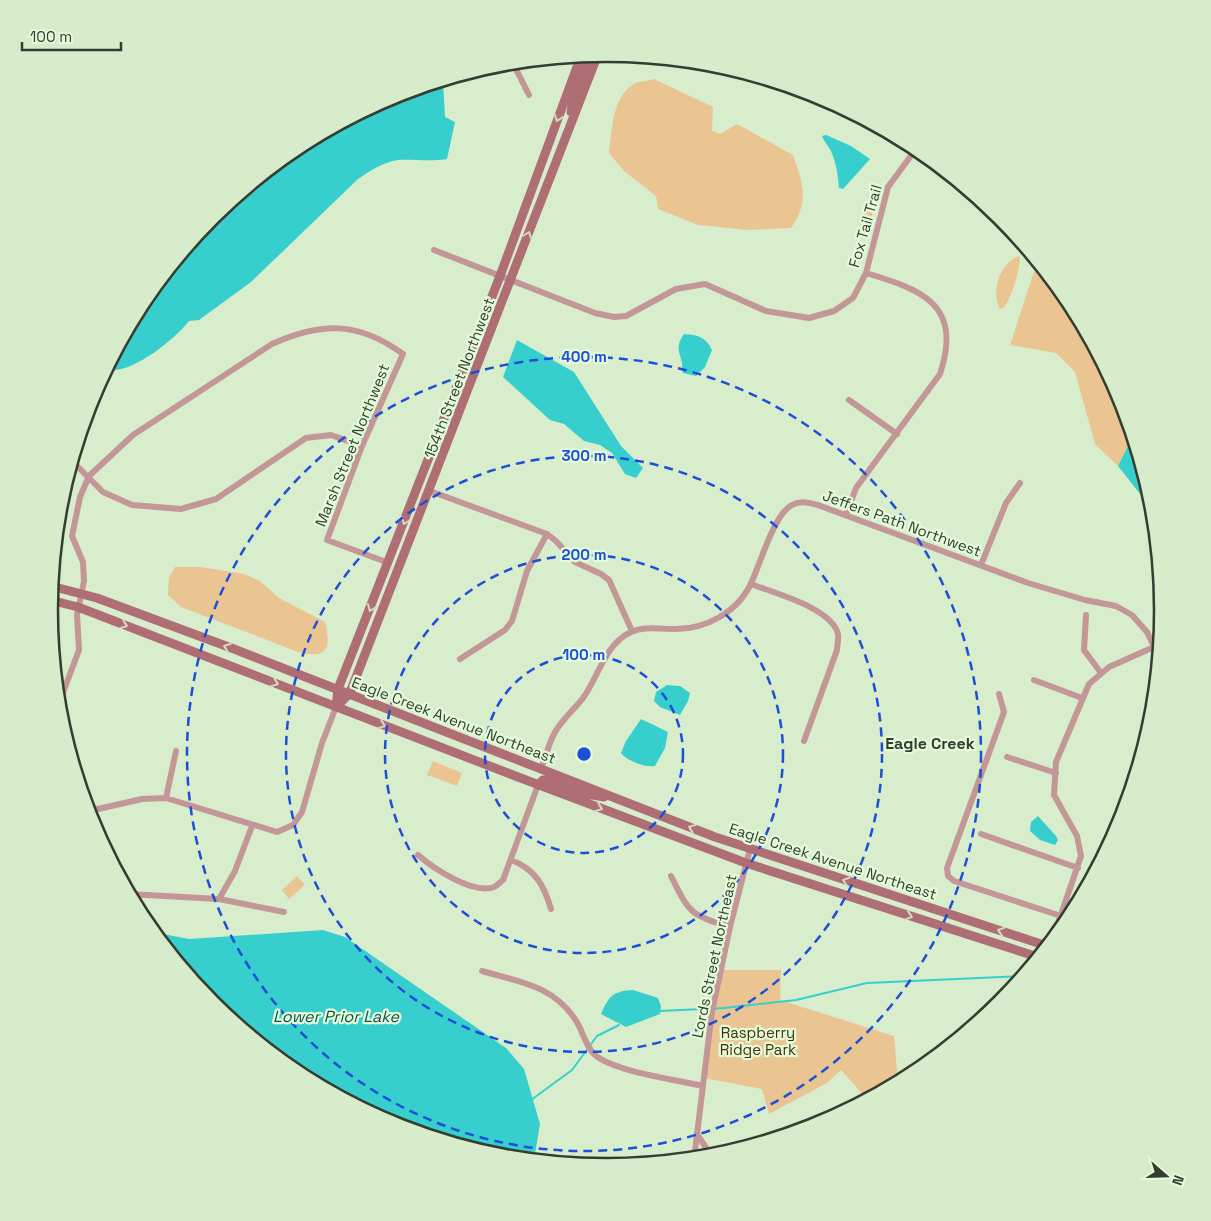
<svg xmlns="http://www.w3.org/2000/svg" width="1211" height="1221" viewBox="0 0 1211 1221" font-family="'Space Grotesk',sans-serif">
<style>
.green{fill:#eac592}
.water{fill:#37cfce}
.lines{fill:none;stroke-linecap:round;stroke-linejoin:round}
.stream{stroke:#37cfce;stroke-width:2}
.street{stroke:#c39698;stroke-width:6}
.secondary{stroke:#af6e73;stroke-width:9}
.oneway{stroke:#d7d8c0}
.ring{fill:none;stroke:#1d4ed8;stroke-width:2.5;stroke-dasharray:9 6}
.labels{text-anchor:middle;dominant-baseline:central;stroke-width:4.5;stroke-linejoin:round;paint-order:stroke}
.street-label{font-size:15px;fill:#343d30;stroke:#e4fbd9}
.park-label{font-size:15px;fill:#47300a;stroke:#e4fbd9}
.neighbourhood-label{font-size:16px;font-weight:bold;fill:#343d30;stroke:#e4fbd9}
.water-label{font-size:16px;font-style:italic;fill:#0f4f4f;stroke:#e4fbd9}
.rim{fill:none;stroke:#343d30;stroke-width:2.5}
.centre{fill:#1d4ed8;stroke:#e4fbd9;stroke-width:2.5}
.ring-label{font-size:15px;text-anchor:middle;font-weight:bold;fill:#1d4ed8;stroke:#e4fbd9;stroke-width:4.5;stroke-linejoin:round;paint-order:stroke}
</style>
<rect width="100%" height="100%" fill="#d7edcc"/>
<path class="green" d="M654 79 713 107 712 131 720 134 737 124 793 155C803 184 810 201 791 228L748 230 698 225 658 209 656 196 624 171 609 153C612 131 612 96 634 84 639 81 648 81 654 79Z
M867 209 873 211 869 229 865 231 860 227 863 211Z
M1018 256 1020 257C1019 274 1012 294 1004 308L1000 309C991 291 999 265 1018 256Z
M1037 262 1069 301 1120 398 1132 438 1118 466 1095 444 1075 372 1056 353 1010 345Z
M175 567H201L244 574 260 581 279 598 325 622C332 650 327 659 298 652L181 607 168 595 169 578Z
M433 761 462 773 457 786 427 775Z
M297 876 305 885 289 899 282 890Z
M721 970H781L780 1000 894 1036 898 1082 867 1099 841 1070 827 1083 769 1114 762 1089 704 1078Z"/>
<path class="water" d="M443 81 445 117 455 122 447 159C429 162 415 159 398 160 383 162 370 171 358 179L251 282 199 320 189 321C174 340 131 375 106 370L143 301 212 217 296 147 393 96Z
M826 135 851 146 870 159 843 189 839 188C838 174 836 163 831 151 828 145 824 142 822 136Z
M684 334C698 335 706 337 712 350L705 367 696 376 683 373 682 370C684 355 672 351 684 334Z
M517 340 574 372 621 446 643 468 636 478 625 474 612 453 600 445 584 441 564 424 550 420 503 377Z
M1132 438 1152 502V509L1118 466Z
M667 685 680 686 690 693 688 701 680 715 660 707 654 701 656 692Z
M641 719 668 732 665 748 655 766C646 768 627 761 621 753L626 741Z
M1038 816 1056 836 1058 840 1055 845 1040 840 1030 831 1031 822Z
M323 930 345 937 506 1048 524 1069 540 1124 534 1160C414 1148 300 1087 213 1005 190 984 172 955 152 932L189 939Z
M633 990 658 998 661 1006 660 1014 626 1027 601 1014C609 996 613 991 633 990Z"/>
<g class="lines">
<path class="stream" d="M659 1011 724 1008 796 1000 867 983 1023 976
M531 1100 572 1070 597 1036 619 1025"/>
<path class="street" d="M513 63 529 95
M434 250 595 313 614 317 626 316 676 289 705 284 766 311 809 318 834 311 853 298 866 273 888 187 916 149
M849 400 897 434
M72 461 103 492 132 505 181 509 216 499 306 438 331 435 362 446
M430 491 547 534 556 541 575 562 601 574 609 580 632 631
M846 515 856 488 940 374C963 305 923 290 866 273
M981 565 1006 503 1020 483
M751 584C774 593 832 608 838 634 839 639 837 645 837 650L804 741
M1086 615 1084 650 1101 673
M460 659 505 630 512 621 527 571 547 534
M1034 680 1082 698
M999 694 1004 712 947 868 948 876 954 881 1061 916
M58 706 79 650 77 615 84 581 83 562 72 536 80 497 89 476 133 435 272 344C321 322 358 321 403 354L362 446 327 540 389 563
M1007 757 1056 773
M541 769C545 758 548 747 553 736 559 722 574 710 583 698 599 676 605 644 631 632 644 626 659 629 673 629 705 630 739 612 752 581 761 562 774 514 792 505 801 500 809 503 818 505L1028 583 1085 600 1116 606 1132 615 1147 632 1158 655
M166 798 176 751
M86 808 98 809 142 799 166 798 277 832 293 825 302 812 322 743 336 707
M981 834 1078 868
M418 855C433 868 473 895 494 887 497 886 500 882 503 880L538 785
M511 860C535 869 544 885 551 909
M671 876C690 914 689 914 730 927
M129 894 219 899 284 912
M219 899 235 871 252 826
M1053 938 1081 856 1077 836 1054 795 1056 762 1089 684 1109 667 1154 647
M482 971C519 982 552 985 575 1019 582 1029 585 1044 593 1053 609 1071 678 1080 703 1086
M697 1134 712 1157
M694 1159 712 1012 730 927 750 849
M594 1166 604 1162 623 1166"/>
<path class="secondary" d="M571 112 574 97 591 55
M51 586 97 598 234 649 715 837 1047 946
M50 600 78 607 518 777 746 863 1038 957
M336 707 349 694 353 685 598 54
M336 707 338 689 500 276 581 56
M538 785 543 780H547L582 793 604 797"/>
</g>
<defs><path id="oneway-chevron" d="M-2-3.5L2.5 0L-2 3.5" fill="none" stroke-width="1.6" stroke-linecap="round" stroke-linejoin="round" transform="scale(1.25)"/></defs>
<g class="oneway">
<use href="#oneway-chevron" transform="translate(558 118) rotate(110)"/>
<use href="#oneway-chevron" transform="translate(528 235) rotate(-69)"/>
<use href="#oneway-chevron" transform="translate(405 521) rotate(111)"/>
<use href="#oneway-chevron" transform="translate(371 608) rotate(112)"/>
<use href="#oneway-chevron" transform="translate(124 625) rotate(21)"/>
<use href="#oneway-chevron" transform="translate(227 647) rotate(-159)"/>
<use href="#oneway-chevron" transform="translate(275 683) rotate(21)"/>
<use href="#oneway-chevron" transform="translate(382 725) rotate(21)"/>
<use href="#oneway-chevron" transform="translate(599 808) rotate(21)"/>
<use href="#oneway-chevron" transform="translate(692 828) rotate(-159)"/>
<use href="#oneway-chevron" transform="translate(846 881) rotate(-162)"/>
<use href="#oneway-chevron" transform="translate(909 916) rotate(18)"/>
<use href="#oneway-chevron" transform="translate(1001 931) rotate(-162)"/>
</g>
<g class="ring">
<circle cx="584" cy="754" r="99"/>
<circle cx="584" cy="754" r="199"/>
<circle cx="584" cy="754" r="298"/>
<circle cx="584" cy="754" r="397"/>
</g>
<g class="labels">
<g class="street-label">
<text transform="translate(865 226) rotate(-74)">Fox Tail Trail</text>
<text transform="translate(459 378) rotate(-69)">154th Street Northwest</text>
<text transform="translate(352 445) rotate(-68)">Marsh Street Northwest</text>
<text transform="translate(902 523) rotate(20)">Jeffers Path Northwest</text>
<text transform="translate(454 720) rotate(21)">Eagle Creek Avenue Northeast</text>
<text transform="translate(833 861) rotate(18)">Eagle Creek Avenue Northeast</text>
<text transform="translate(714 956) rotate(-78)">Lords Street Northeast</text>
</g>
<g class="park-label">
<text x="758" y="1032">Raspberry<tspan x="758" dy="17">Ridge Park</tspan></text>
</g>
<g class="neighbourhood-label">
<text x="930" y="743">Eagle Creek</text>
</g>
<g class="water-label">
<text x="336" y="1016">Lower Prior Lake</text>
</g>
</g>
<path d="M0 0H1211V1221H0ZM58 610a548 548 0 1 1 1096 0a548 548 0 1 1-1096 0Z" fill="#d6eccb" fill-rule="evenodd"/>
<path class="rim" d="M58 610a548 548 0 1 1 1096 0a548 548 0 1 1-1096 0Z"/>
<circle cx="584" cy="754" r="8" class="centre"/>
<g class="ring-label">
<text x="584" y="362">400 m</text>
<text x="584" y="461">300 m</text>
<text x="584" y="560">200 m</text>
<text x="584" y="660">100 m</text>
</g>
<g transform="translate(1166 1176) rotate(110)" stroke="#e4fbd9" stroke-width="4" paint-order="stroke">
<path d="M0-4L9 19L0 12L-9 19Z" fill="#343d30"/>
<text y="-8" font-size="14" font-weight="bold" text-anchor="middle" fill="#343d30">N</text>
</g>
<path d="M22 42v8h99v-8" fill="none" stroke="#343d30" stroke-width="2.5"/>
<text x="30" y="42" font-size="15" fill="#343d30" stroke="#e4fbd9" stroke-width="4" paint-order="stroke">100 m</text>
</svg>
